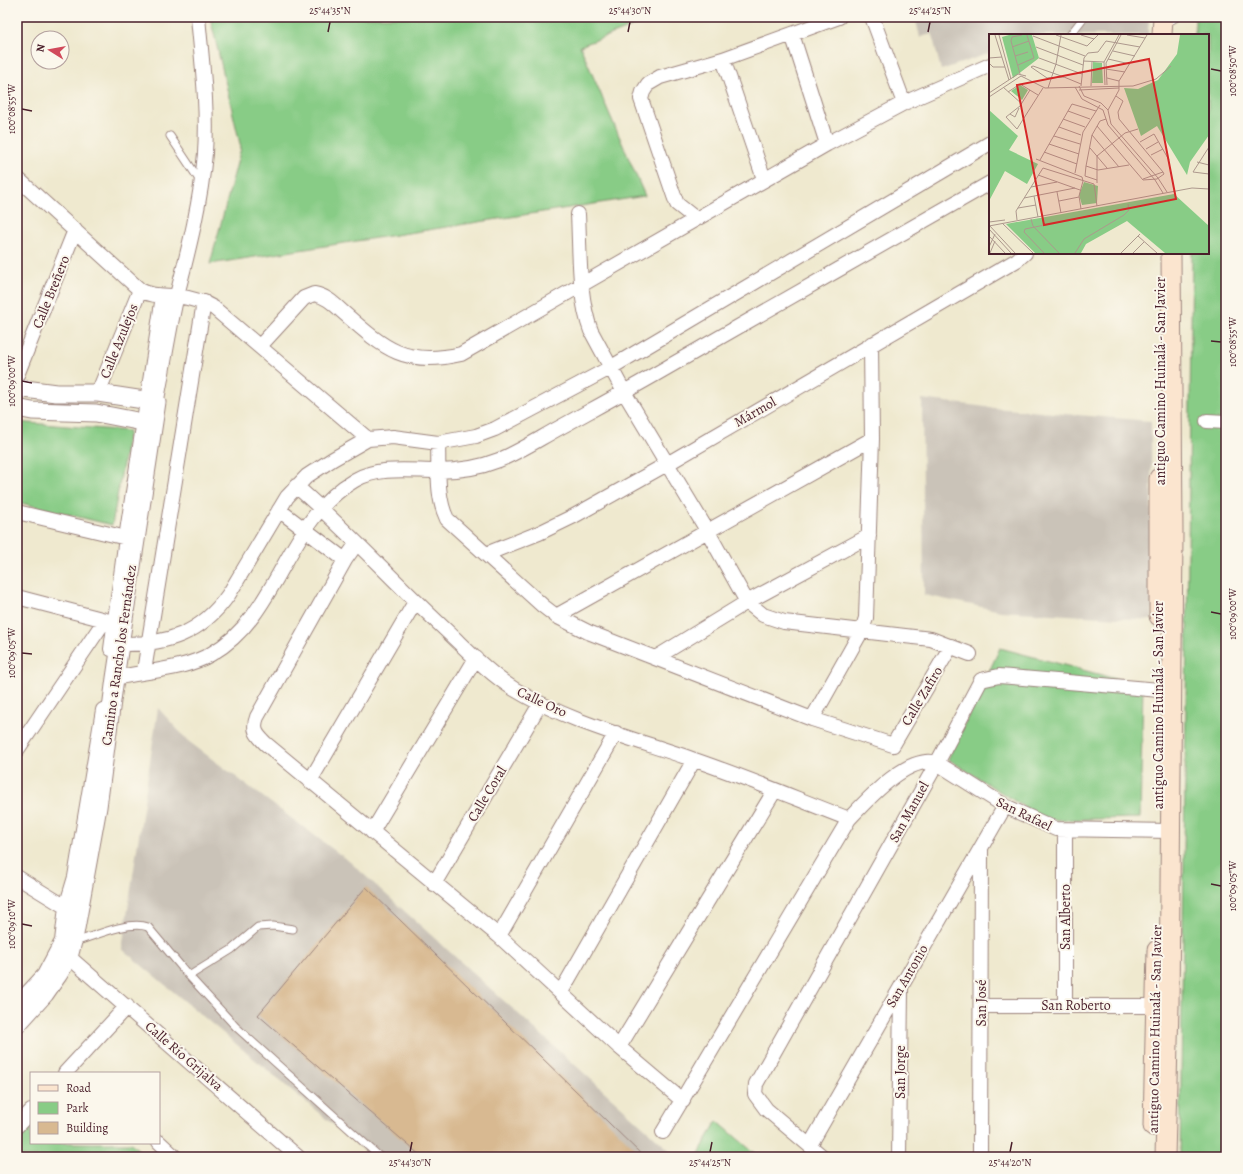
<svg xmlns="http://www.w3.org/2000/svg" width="1243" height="1174" viewBox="0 0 1243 1174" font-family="Alegreya,serif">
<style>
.industrial{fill:#cac3b8}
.green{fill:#88cc86;stroke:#697658}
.building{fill:#d8b991}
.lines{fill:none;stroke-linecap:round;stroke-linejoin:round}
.service-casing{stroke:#9c847d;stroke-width:9}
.minor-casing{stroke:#9c847d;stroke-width:16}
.tertiary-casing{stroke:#9c847d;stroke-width:19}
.secondary-casing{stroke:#9c847d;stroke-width:21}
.service{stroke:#fff;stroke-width:7}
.minor{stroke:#fff;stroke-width:14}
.tertiary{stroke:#fff;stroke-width:17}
.secondary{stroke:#fbe5cf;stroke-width:19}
.ticks{fill:none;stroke:#4a1f2b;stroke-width:1.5}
.labels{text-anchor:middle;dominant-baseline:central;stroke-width:4;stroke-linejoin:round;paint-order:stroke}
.street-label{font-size:14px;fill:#4a1f2b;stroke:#fbf7ec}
.inset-road{fill:none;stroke:#ad988d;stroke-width:1}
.view{fill:#d62828;fill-opacity:0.15;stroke:#d62828;stroke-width:2}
.inset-edge{fill:none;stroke:#4a1f2b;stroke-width:2}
.neatline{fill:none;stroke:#4a1f2b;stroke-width:1.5}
.ticks-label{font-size:10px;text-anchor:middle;fill:#4a1f2b}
</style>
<rect width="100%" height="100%" fill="#fbf7ec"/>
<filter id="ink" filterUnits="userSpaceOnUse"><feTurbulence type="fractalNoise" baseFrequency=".025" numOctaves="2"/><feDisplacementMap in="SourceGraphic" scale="8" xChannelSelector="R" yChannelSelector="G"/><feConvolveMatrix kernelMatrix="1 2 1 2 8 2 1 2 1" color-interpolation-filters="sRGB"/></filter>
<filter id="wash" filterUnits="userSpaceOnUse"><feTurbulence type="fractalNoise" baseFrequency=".012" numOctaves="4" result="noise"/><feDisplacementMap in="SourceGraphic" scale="16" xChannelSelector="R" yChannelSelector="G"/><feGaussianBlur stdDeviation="0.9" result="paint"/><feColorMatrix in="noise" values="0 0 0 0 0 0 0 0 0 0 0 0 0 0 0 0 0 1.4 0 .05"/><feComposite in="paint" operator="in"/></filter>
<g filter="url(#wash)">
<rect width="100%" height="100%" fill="#efe9cf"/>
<path class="industrial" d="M915 17H1149L1148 35H990V53L941 70 932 34 920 37Z
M922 399 994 408 1151 421 1152 620 1001 611 924 595Z
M158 708 188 741 350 862 677 1157H372L122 949Z"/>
<path class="green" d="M210 17H658L580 46 645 196 210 264 241 148Z
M1195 17H1226V1157H1180L1192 253H1208V35H1195Z
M17 422 129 431 112 525 17 502Z
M1000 648 1143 686 1140 818 1045 820 948 759Z
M31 1116V1143H131L145 1156 143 1157H17V1131Z
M717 1121 759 1157H697Z"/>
<g id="blocks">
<path class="building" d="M366 887 644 1157H422L258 1015Z"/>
</g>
</g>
<g filter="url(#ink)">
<use href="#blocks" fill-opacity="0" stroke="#9c847d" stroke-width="1"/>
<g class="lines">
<g class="service-casing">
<path id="service" d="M1172 20 1177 17
M1070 35 1084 17
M170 136 200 181
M75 942C94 936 129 920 148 927L189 976 236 1027 380 1157
M189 976 231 950 258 927 273 926 293 929"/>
</g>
<g class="minor-casing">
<path id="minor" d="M872 17 904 103
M792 34 827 144
M723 59 764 179
M17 178 140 290C152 297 164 295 177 296 191 298 202 301 214 308L368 439
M578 214C580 250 578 297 591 331L624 392 708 532 747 602 763 615 784 622 931 639 970 654
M696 219 677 204 674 196 641 99 643 92 648 84 660 77 723 59 839 17
M260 346 304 298 314 294C327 296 335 305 344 313 385 349 405 367 461 354L827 144 904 103 990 65
M17 375 75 230
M98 393 140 290
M157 399C164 365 169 329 177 295 189 248 201 201 205 153 208 107 202 62 198 17
M1207 421 1226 422
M438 443C439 468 436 497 447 519L543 606 556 616 588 632 812 719 893 745 951 646
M296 486C350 533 397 585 449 633 469 652 490 674 514 689 566 721 634 739 692 759 745 777 797 799 849 819
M279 510 345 560
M17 512 135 540
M357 543 345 560 257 717C252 730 257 735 266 744L499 936 619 1047 683 1101
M486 554 539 533 574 516 667 464 1017 260 1025 253
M17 597 113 622
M556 616 872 439
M120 644C167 645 201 634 229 594L287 497 307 476 333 459 368 439 393 437 438 443 476 436 495 429 610 368 990 143
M111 649 126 538 163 296
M657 657 747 602 869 536
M144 671 204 302
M115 678C145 671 184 670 211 654 280 615 285 520 355 480 379 466 411 471 437 471 458 471 479 468 499 460 519 452 539 439 559 428 595 408 632 388 668 367 775 306 883 244 990 183
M812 719 862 630 866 618 872 439 871 344
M17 750 105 620
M310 781 415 602
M372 832 476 658
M17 877 74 912
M434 884 540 704
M499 936 616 733
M69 957 298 1157
M561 992 694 760
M17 1004 44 975 62 941 66 907 75 877 103 710
M1065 1005V830
M982 1006H1165
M619 1047 775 790
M65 1073 127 1006
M17 1126 31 1111
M663 1132 849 819C867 800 908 754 937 763L1005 806 1056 829 1170 831
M159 1142 175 1157
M810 1145 1005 806
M823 1157 766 1109 755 1094 756 1084 937 763 981 680 999 676 1171 691
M899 1157 901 989
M980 1157 981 849"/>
</g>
<g class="tertiary-casing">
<path id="tertiary" d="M17 388 56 393H98L157 402 115 678 98 807 75 934 69 957 59 974 45 994 17 1025
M17 408 32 411 96 413 153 424"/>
</g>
<g class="secondary-casing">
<path id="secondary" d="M1162 35 1163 17
M1159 616V478
M1153 1126 1157 950
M1165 1157 1169 1006 1173 533 1171 253"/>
</g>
<use href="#service" class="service"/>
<use href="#minor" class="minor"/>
<use href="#tertiary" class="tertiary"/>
<use href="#secondary" class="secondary"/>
</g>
</g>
<path class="ticks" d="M328 32 330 22M628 32 630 22M928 32 930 22M1211 69 1221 71M22 109 32 111M1211 341 1221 342M22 381 32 383M1211 612 1221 614M22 653 32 654M1211 884 1221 886M22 924 32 926M410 1152 412 1142M710 1152 712 1142M1010 1152 1012 1142"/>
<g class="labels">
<g class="street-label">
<text transform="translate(51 292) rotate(-68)">Calle Breñero</text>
<text transform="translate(119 341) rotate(-68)">Calle Azulejos</text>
<text transform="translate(1160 381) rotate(-90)">antiguo Camino Huinalá - San Javier</text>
<text transform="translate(755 412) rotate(-30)">Mármol</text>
<text transform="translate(119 655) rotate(-82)">Camino a Rancho los Fernández</text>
<text transform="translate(922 696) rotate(-59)">Calle Zafiro</text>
<text transform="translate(542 702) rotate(25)">Calle Oro</text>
<text transform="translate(1158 705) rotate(-90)">antiguo Camino Huinalá - San Javier</text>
<text transform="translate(487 794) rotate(-59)">Calle Coral</text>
<text transform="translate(909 812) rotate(-61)">San Manuel</text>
<text transform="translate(1024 814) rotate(26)">San Rafael</text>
<text transform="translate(1065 917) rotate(-90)">San Alberto</text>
<text transform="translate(907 976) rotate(-60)">San Antonio</text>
<text transform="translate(981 1003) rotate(-90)">San José</text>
<text x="1076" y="1005">San Roberto</text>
<text transform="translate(1155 1029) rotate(-89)">antiguo Camino Huinalá - San Javier</text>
<text transform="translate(184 1056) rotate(41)">Calle Río Grijalva</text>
<text transform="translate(900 1072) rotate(-90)">San Jorge</text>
</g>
</g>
<g transform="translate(989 34)">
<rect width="220" height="220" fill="#efe9cf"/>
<path d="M20 1H43L50 24 24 44 13 3ZM191 1H220V101L201 128 198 141 168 92 152 102 135 54 149 55 169 46 188 20ZM104 28 113 29 114 49H103ZM31 51 39 56 33 66 22 57ZM0 76 29 102 20 116 49 130 38 150 16 137 0 167ZM95 148 109 152 108 169 93 171 90 161ZM185 160 220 192V219H176L138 187 97 210 92 219H46L17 190Z" fill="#88cc86"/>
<path class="inset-road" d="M6 1 20 46M10 1 22 45M67 1 98 12 109 1M92 1 105 5M138 1 156 4M44 2 96 22M23 13 40 7M47 13 94 31M124 17 146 22M26 22 39 18M0 24 13 23M50 24 93 40M119 25 141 30M94 27 115 28M0 29 4 33H16M29 31 45 24 38 1M117 35 136 38M31 40 22 7 23 3 33 1M75 43 58 44 42 33 44 32 75 43 92 50M118 44 130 47M116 51 115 28 130 1M118 51 117 29 132 1M90 52 95 62 112 69 119 76 122 90 169 144 178 158M92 52 95 24 99 19 109 18 117 7 151 13M102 52 103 28M14 53 33 70M86 53 93 65 114 76 119 91 166 146 174 159M59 54 67 30 72 1M41 56 31 72 17 83 28 95 54 54M90 56 130 54M19 58 31 50 49 61M0 59 29 40 37 42M127 62 134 67 129 78 130 85 174 138M0 63 32 42 56 54 144 52 167 45 182 32M119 76 130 56V47L158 1M79 77 101 85M21 80 26 83 30 74M74 85 96 93M108 92 154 146 168 145 175 140 174 138M70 93 92 101M103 101 130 133M65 102 91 110M151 108 165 100 180 126M60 110 90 120M220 113 204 138 220 140M101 114 118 134M157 115 169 108M55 118 88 130M162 121 174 115M47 125 93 143 94 147 90 162 92 175M51 126 83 70 107 77M208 128 220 131M97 132 109 136 140 131M86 139 94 98 111 71M49 141 91 156M154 145 174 138M108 146 96 142 97 132 103 101 111 87 117 85M108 149V122L136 99 149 95M42 153 68 148M68 158 72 179M45 162 49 183M35 164 86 154M70 167 90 163M29 174 47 171M42 185 44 192 70 219M28 186 27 177 54 134 105 150 108 172M0 188 16 186M13 189 44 219M0 191 26 219M0 192 203 154 220 155M0 195 22 219M0 202 16 219M149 202 168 219M0 213 6 200M1 219 6 207M55 219 35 198 36 195 139 174M86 219 95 205 135 181 140 176 139 170M132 219 151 200M144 219 155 208"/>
<path class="view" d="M160 25 187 165 55 191 28 51Z"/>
<rect width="220" height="220" class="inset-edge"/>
</g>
<rect width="1243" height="1174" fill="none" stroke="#fbf7ec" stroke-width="44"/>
<rect x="30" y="1072" width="130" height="72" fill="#fbf7ec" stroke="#b4a19f"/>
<rect x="38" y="1085" width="20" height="6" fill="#fbe5cf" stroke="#b4a19f"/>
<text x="66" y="1092" font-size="12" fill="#4a1f2b">Road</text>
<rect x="38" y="1102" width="20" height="12" fill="#88cc86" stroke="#b4a19f"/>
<text x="66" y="1112" font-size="12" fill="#4a1f2b">Park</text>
<rect x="38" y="1122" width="20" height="12" fill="#d8b991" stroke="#b4a19f"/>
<text x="66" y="1132" font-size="12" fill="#4a1f2b">Building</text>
<g transform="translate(50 50) rotate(281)"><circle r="19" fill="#fbf7ec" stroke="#b4a19f"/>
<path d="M0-3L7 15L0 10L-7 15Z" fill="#d1495b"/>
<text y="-6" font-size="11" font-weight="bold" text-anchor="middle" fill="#4a1f2b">N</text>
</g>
<rect x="22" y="22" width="1199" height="1130" class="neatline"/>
<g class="ticks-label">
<text x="330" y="14">25°44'35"N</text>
<text x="630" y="14">25°44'30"N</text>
<text x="930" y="14">25°44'25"N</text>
<text transform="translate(1232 71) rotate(-90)" y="4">100°08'50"W</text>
<text transform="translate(11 109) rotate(-90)" y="4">100°08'55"W</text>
<text transform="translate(1232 342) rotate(-90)" y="4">100°08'55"W</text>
<text transform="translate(11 381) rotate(-90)" y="4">100°09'00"W</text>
<text transform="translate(1232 614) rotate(-90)" y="4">100°09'00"W</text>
<text transform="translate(11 653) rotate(-90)" y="4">100°09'05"W</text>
<text transform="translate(1232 886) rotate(-90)" y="4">100°09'05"W</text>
<text transform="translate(11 924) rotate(-90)" y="4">100°09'10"W</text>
<text x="410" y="1166">25°44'30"N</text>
<text x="710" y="1166">25°44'25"N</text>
<text x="1010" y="1166">25°44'20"N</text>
</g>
</svg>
